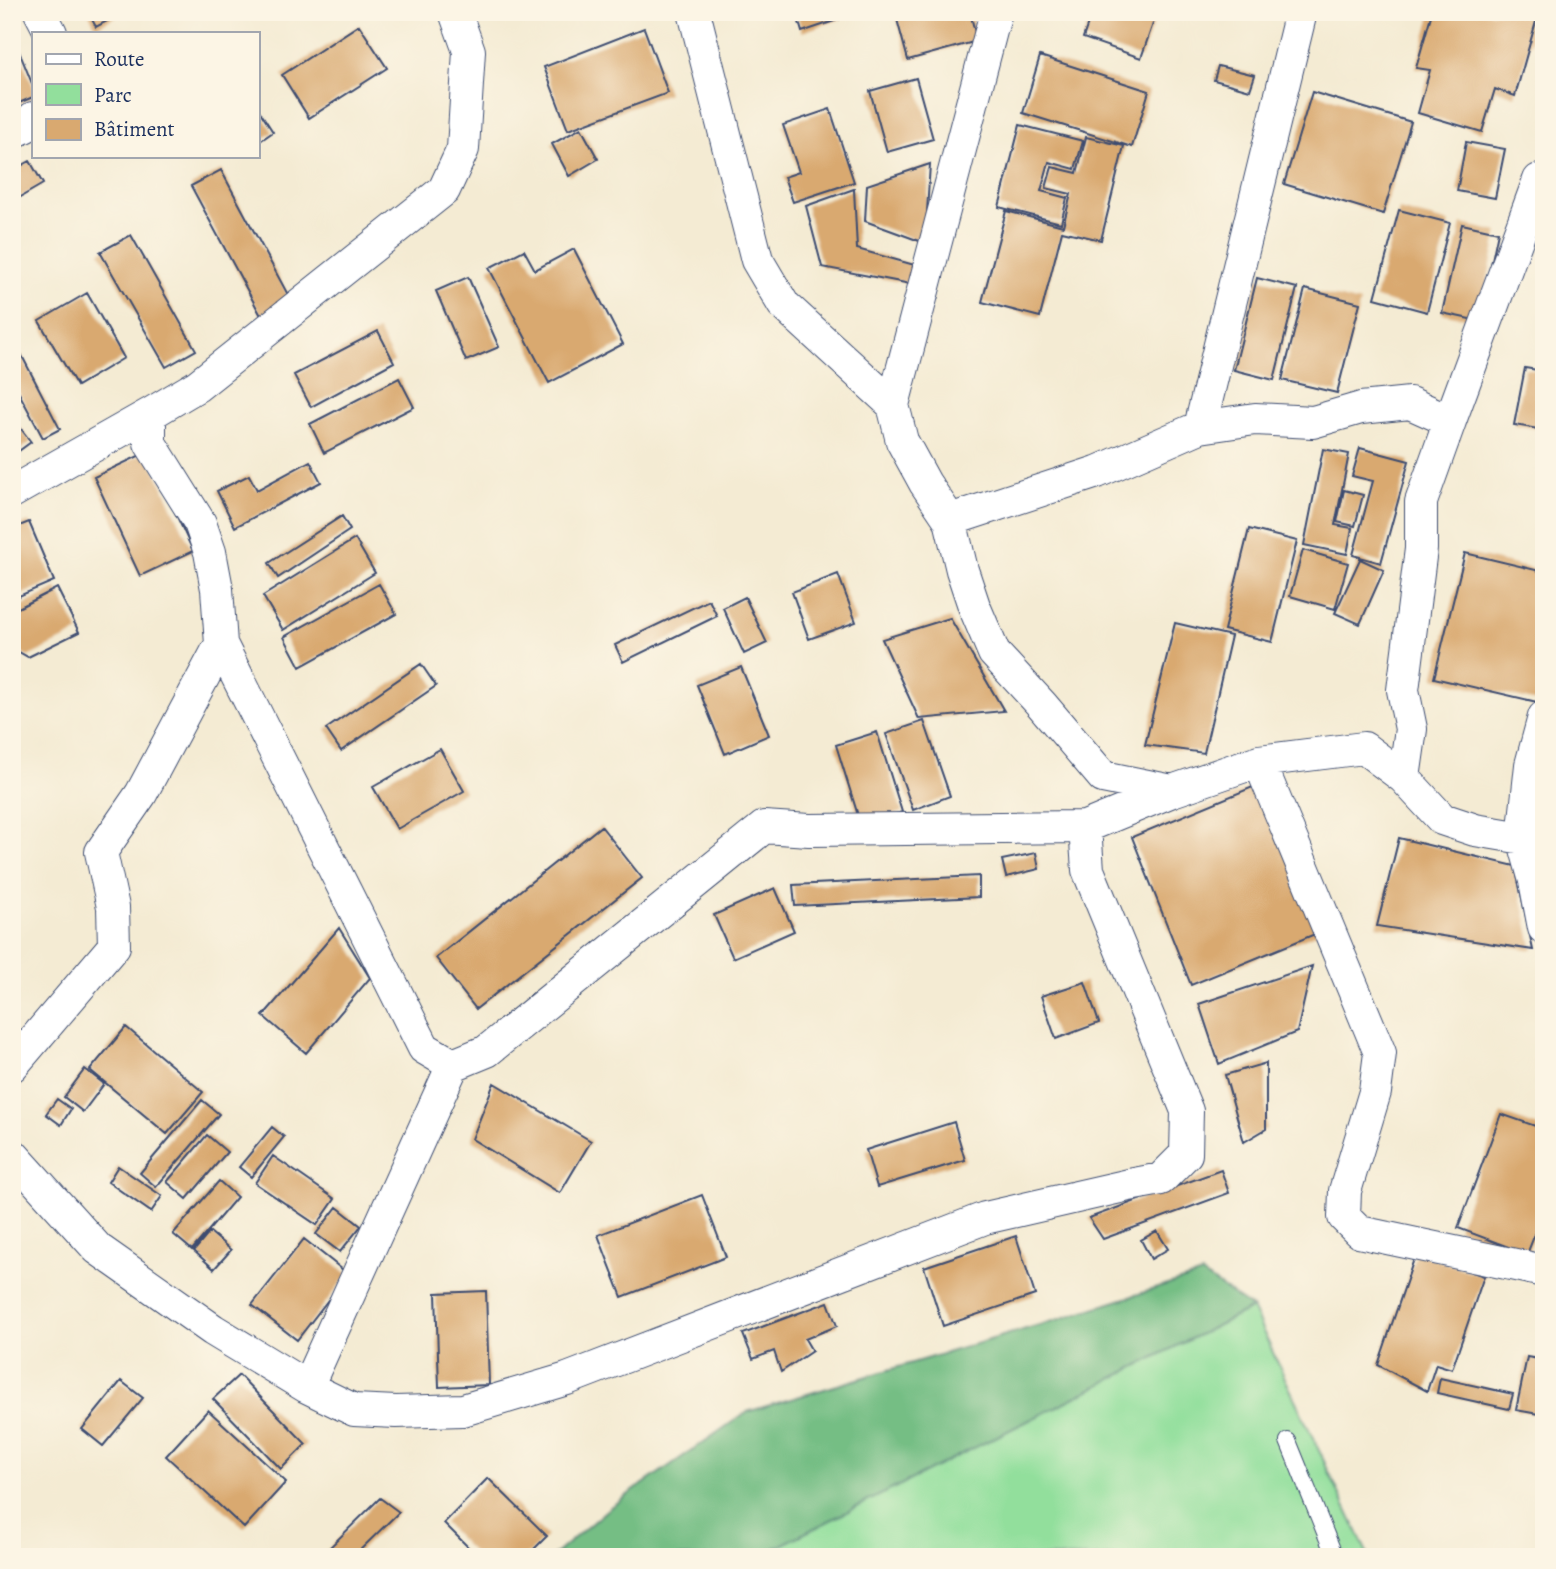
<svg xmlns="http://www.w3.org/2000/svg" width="1556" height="1569" viewBox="0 0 1556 1569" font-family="Alegreya,serif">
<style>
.green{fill:#92df9c;stroke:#56877d;stroke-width:2}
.forest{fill:#75be84;stroke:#487671;stroke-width:2}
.building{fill:#d9a970}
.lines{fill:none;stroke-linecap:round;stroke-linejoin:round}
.service-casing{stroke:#3c4b70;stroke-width:18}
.minor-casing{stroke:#3c4b70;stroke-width:34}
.service{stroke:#fff;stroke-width:16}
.minor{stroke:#fff;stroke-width:32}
</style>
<rect width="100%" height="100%" fill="#fcf5e5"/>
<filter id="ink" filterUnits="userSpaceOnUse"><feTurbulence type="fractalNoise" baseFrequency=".0143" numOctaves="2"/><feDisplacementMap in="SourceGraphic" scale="14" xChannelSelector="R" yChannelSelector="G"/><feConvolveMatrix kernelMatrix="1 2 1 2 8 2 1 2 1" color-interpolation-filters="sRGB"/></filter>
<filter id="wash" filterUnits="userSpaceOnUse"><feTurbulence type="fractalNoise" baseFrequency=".00686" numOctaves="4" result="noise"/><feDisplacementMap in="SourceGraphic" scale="28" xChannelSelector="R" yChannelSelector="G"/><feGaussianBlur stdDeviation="1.57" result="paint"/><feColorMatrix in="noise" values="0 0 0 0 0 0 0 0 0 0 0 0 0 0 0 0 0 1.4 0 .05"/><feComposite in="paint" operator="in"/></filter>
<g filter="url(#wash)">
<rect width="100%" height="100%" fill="#f4ebd3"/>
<path class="green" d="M1252 1308 1369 1557H757Z"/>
<path class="forest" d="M1202 1274 1252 1308 757 1557H552L609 1508 747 1412 1053 1321Z"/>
<g id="blocks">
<path class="building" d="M88 12H124L96 27Z
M796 12H838L840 19 802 32Z
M895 12H970L977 41 908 60Z
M1092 12H1157L1141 58 1083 38Z
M1432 12H1515L1537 18 1515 96 1495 89 1482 132 1418 113 1430 70 1416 68Z
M359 25 387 68 309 118 282 75Z
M644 28 668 93 568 130 544 67Z
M12 34 33 86V97L12 106Z
M1040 56 1149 91 1132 147 1023 113Z
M1218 66 1255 75 1250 90 1214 80Z
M916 78 933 139 887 152 870 91Z
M1312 92 1411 122 1383 214 1284 184Z
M257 107 273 132 257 143Z
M830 109 854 182 793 202 784 177 799 172 783 125Z
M1020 125 1083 141 1075 169 1049 162 1041 191 1067 198 1061 223 999 207Z
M581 128 598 159 569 176 552 144Z
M1086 137 1124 146 1101 240 1062 231 1040 317 982 302 1006 211 1063 226 1071 194 1046 188 1052 167 1077 173Z
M1466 142 1505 149 1495 198 1457 191Z
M30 161 43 184 12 202V171Z
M930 164 925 243 865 221 867 185Z
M221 170 294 306 265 323 191 186Z
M854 189 857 249 918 266 916 285 822 267 806 206Z
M1399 210 1450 223 1427 312 1375 298Z
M1462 224 1498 232 1479 321 1442 313Z
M131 235 196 350 166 367 100 252Z
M574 249 623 344 549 383 489 268 524 250 535 270Z
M468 277 499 347 466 361 436 291Z
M1257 278 1297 288 1274 380 1234 370Z
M1305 289 1360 303 1337 393 1282 380Z
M87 293 124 358 77 386 39 321Z
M378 331 394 362 311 407 294 375Z
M21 354 60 429 43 438 12 380V356Z
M1525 368 1544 371V430L1514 425Z
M399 378 414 407 324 453 310 424Z
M12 417 31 442 12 456Z
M1360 448 1409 461 1381 563 1353 555 1373 481 1352 476Z
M1323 449 1349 454 1335 525 1352 528 1347 554 1304 545Z
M147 452 193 551 140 576 94 477Z
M310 461 321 482 235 527 217 491 249 475 257 490Z
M1344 490 1363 495 1355 526 1337 522Z
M342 516 350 530 278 578 269 563Z
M29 522 54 581 12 599V529Z
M1249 529 1297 541 1272 642 1224 630Z
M355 539 375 573 283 630 263 596Z
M1303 550 1348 563 1335 609 1290 596Z
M1465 553 1544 572V675L1537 702 1434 678Z
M1360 559 1384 570 1360 624 1335 613Z
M838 574 856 622 809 639 792 592Z
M379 584 396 614 300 667 284 637Z
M57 588 79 632 28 657 12 648V611Z
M745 597 767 643 744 654 723 608Z
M709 600 717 616 623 662 615 645Z
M950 618 1004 711 919 719 882 639Z
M1175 623 1231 636 1204 753 1145 745Z
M421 664 436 686 341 751 326 729Z
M741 667 769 735 725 754 697 685Z
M924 721 950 796 913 810 886 734Z
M877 732 902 812 861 825 836 745Z
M440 749 464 791 397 829 373 787Z
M1260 784 1320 932 1191 985 1132 837Z
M601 826 642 878 476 1009 436 958Z
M1399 838 1515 866 1533 950 1377 926Z
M1036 853 1039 869 1006 877 1002 860Z
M979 876V897L795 906 793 885Z
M775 888 794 931 733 958 714 915Z
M339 928 370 978 306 1053 263 1016Z
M1312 966 1297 1032 1219 1064 1199 1004Z
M1085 982 1099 1023 1056 1039 1041 996Z
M126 1027 203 1092 167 1134 90 1070Z
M1266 1063V1129L1244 1142 1225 1075Z
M85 1069 104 1084 83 1112 64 1097Z
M494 1083 591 1141 560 1193 472 1139Z
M57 1099 71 1109 61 1125 46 1114Z
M202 1100 219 1114 156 1187 140 1173Z
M1501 1114 1544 1129V1211L1527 1254 1458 1228Z
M954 1122 965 1160 877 1187 866 1150Z
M272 1127 284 1137 251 1177 239 1167Z
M207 1135 227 1152 187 1199 167 1182Z
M273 1156 335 1199 317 1225 255 1183Z
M118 1166 162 1196 151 1212 108 1182Z
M1221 1170 1229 1193 1103 1239 1089 1218Z
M219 1181 237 1197 192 1250 173 1234Z
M702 1195 726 1257 622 1297 598 1235Z
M337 1207 361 1226 340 1252 316 1234Z
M1157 1231 1168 1249 1151 1259 1141 1240Z
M210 1232 231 1250 214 1269 194 1251Z
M1016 1236 1035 1295 943 1326 924 1267Z
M304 1239 348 1274 297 1340 252 1305Z
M1416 1253 1484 1276 1452 1369 1436 1364 1427 1391 1378 1365Z
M486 1291 489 1385 439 1387 436 1293Z
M828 1302 837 1326 805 1339 812 1351 781 1372 774 1351 753 1359 743 1334Z
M1527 1357 1544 1360V1415L1516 1410Z
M239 1375 306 1444 281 1469 213 1399Z
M1440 1378 1513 1394 1509 1409 1437 1393Z
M121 1381 143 1398 103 1446 82 1429Z
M208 1410 286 1482 244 1528 166 1456Z
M488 1478 547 1536 526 1557H478L444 1523Z
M380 1498 399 1512 353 1557H320Z"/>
</g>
</g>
<g filter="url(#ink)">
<use href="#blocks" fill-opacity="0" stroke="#3c4b70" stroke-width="2"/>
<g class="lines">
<g class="service-casing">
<path id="service" d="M1288 1441 1335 1557"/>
</g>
<g class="minor-casing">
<path id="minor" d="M40 12 51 33
M694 12 757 260 783 304 893 405 902 441 925 483 950 520 962 570 974 606 994 653 1042 705 1103 777 1172 791 1259 761 1364 748 1404 778 1442 819 1475 830 1523 838
M12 133 26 126 33 118
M893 405 996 12
M1200 427 1301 12
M12 492 150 414
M950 520 1097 472 1200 427 1255 419 1313 422 1361 408 1410 403 1450 421 1539 180
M221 644 424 1048 453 1065 487 1051 764 827 809 830 1085 827
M1544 717 1531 765 1523 838 1535 881 1544 928
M1259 761 1380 1053 1375 1092 1345 1191 1344 1217 1359 1232 1544 1271
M1404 778 1411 729 1403 690 1421 549V502L1450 421
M12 1066 114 946 113 907 101 852 141 794 221 644 217 589 210 552 200 523 150 443V414L197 386 444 190 463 149 469 51 455 12
M12 1154 98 1249 213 1330 307 1387 354 1410 396 1412 463 1410 567 1379 985 1218 1129 1185 1161 1179 1186 1154 1187 1111 1088 870 1085 827 1172 791
M307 1387 453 1065"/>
</g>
<use href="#service" class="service"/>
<use href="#minor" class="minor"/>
</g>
</g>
<rect width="1556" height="1569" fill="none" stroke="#fcf5e5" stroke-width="42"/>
<rect x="32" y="32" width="228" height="126" fill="#fcf5e5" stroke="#a2a6af" stroke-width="2"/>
<rect x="46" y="54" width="35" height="10" fill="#ffffff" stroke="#a2a6af" stroke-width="2"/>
<text x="94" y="66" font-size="21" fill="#1b2f5e">Route</text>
<rect x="46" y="84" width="35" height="21" fill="#92df9c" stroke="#a2a6af" stroke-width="2"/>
<text x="94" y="102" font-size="21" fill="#1b2f5e">Parc</text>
<rect x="46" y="119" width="35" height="21" fill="#d9a970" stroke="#a2a6af" stroke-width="2"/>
<text x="94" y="136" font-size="21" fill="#1b2f5e">Bâtiment</text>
</svg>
